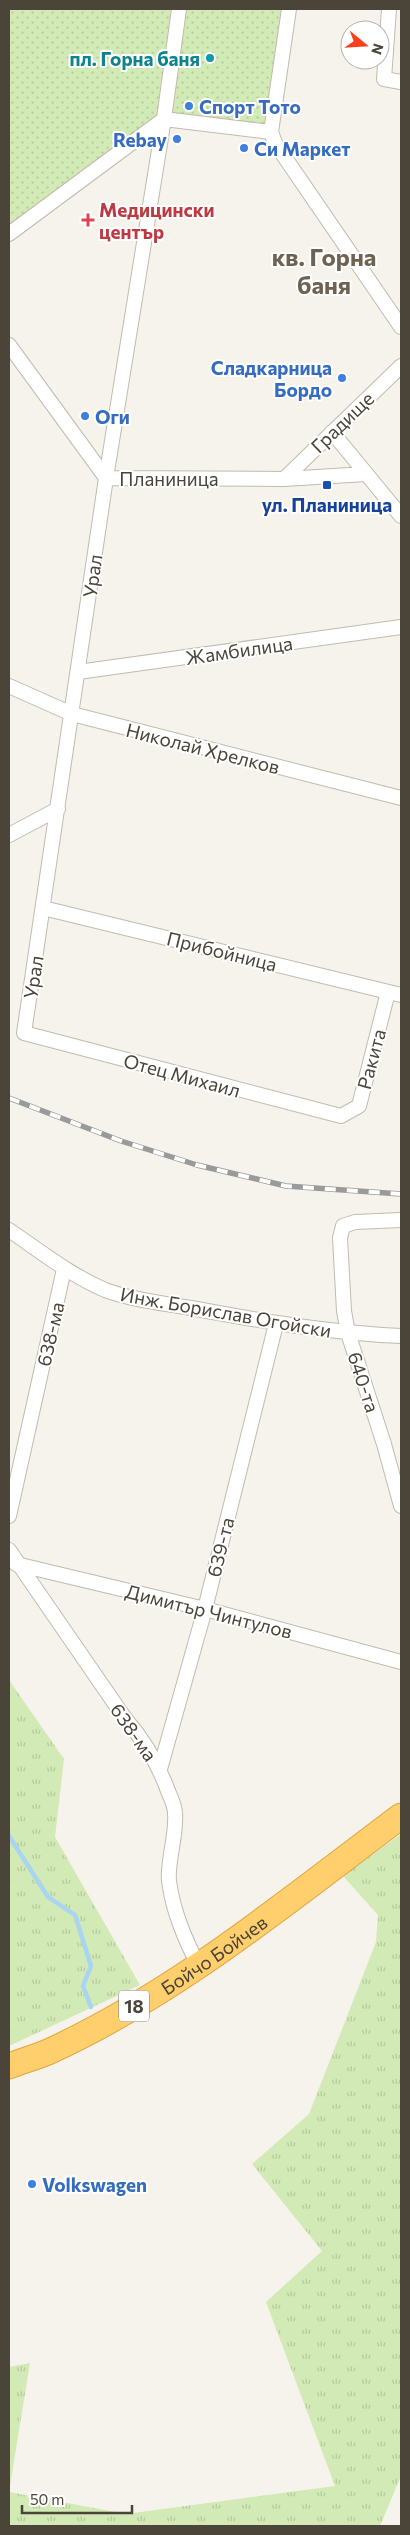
<svg xmlns="http://www.w3.org/2000/svg" width="410" height="2535" viewBox="0 0 410 2535" font-family="Commissioner,sans-serif">
<style>
.grass{fill:url(#grass-tufts)}
.park{fill:url(#park-dots)}
.lines{fill:none;stroke-linecap:round;stroke-linejoin:round}
.stream{stroke:#a9d4f2;stroke-width:4.5}
.street-casing{stroke:#c2bbae;stroke-width:16}
.highway-casing{stroke:#e0a43c;stroke-width:27}
.street{stroke:#fff;stroke-width:14}
.highway{stroke:#ffcf6e;stroke-width:25}
.rail-casing{stroke:#9a9a9a;stroke-width:5.5}
.rail{stroke:#fff;stroke-width:4;stroke-dasharray:11;stroke-linecap:butt}
.culture-dot{fill:#0f9aa8;stroke:#fff;stroke-width:2}
.shop-dot{fill:#3f7fe0;stroke:#fff;stroke-width:2}
.health-dot{fill:#e0444e;stroke:#fff;stroke-width:2}
.transit-dot{fill:#1a4fb4;stroke:#fff;stroke-width:2}
.labels{text-anchor:middle;dominant-baseline:central;stroke-width:4;stroke-linejoin:round;paint-order:stroke}
.shield{fill:#fff;stroke:#817c74;stroke-width:1}
.shield-label{font-size:18px;font-weight:bold;fill:#4b4439}
.culture-label{font-size:19px;font-weight:bold;fill:#0d838f;stroke:#fff;text-anchor:end}
.shop-label{font-size:19px;font-weight:bold;fill:#366cbe;stroke:#fff;text-anchor:start}
.health-label{font-size:19px;font-weight:bold;fill:#be3a42;stroke:#fff;text-anchor:start}
.street-label{font-size:19px;fill:#4b4439;stroke:#fff}
.transit-label{font-size:19px;font-weight:bold;fill:#164399;stroke:#fff}
.district-label{font-size:24px;font-weight:bold;fill:#6e6250;stroke:#fff}
</style>
<defs>
<pattern id="grass-tufts" width="24" height="20" patternUnits="userSpaceOnUse" patternTransform="scale(1.25)"><rect width="24" height="20" fill="#d2eab5"/><path d="M3 7l-1-3M5 7V3M7 7l1-3M15 17l-1-3M17 17v-4M19 17l1-3" fill="none" stroke="#b6ca9c"/></pattern>
<pattern id="park-dots" width="8" height="8" patternUnits="userSpaceOnUse" patternTransform="scale(1.25)"><rect width="8" height="8" fill="#d2eab5"/><path d="M2 2h.1M6 6h.1" fill="none" stroke="#b6ca9c" stroke-width="1.8" stroke-linecap="round"/></pattern>
</defs>
<rect width="100%" height="100%" fill="#f6f3ec"/>
<path class="grass" d="M9 1680 64 1759 55 1837 140 1985 9 2046Z
M401 1834V2476L380 2526H9V2367L30 2363 9 2492 126 2514 335 2486 266 2302 322 2251 252 2164 309 2114 376 1942 378 1915 343 1876Z"/>
<path class="park" d="M9 9H289L271 132 164 119 9 234Z"/>
<g class="lines">
<path class="stream" d="M9 1836 48 1897 75 1915 91 1966 83 1986 91 2007"/>
<g class="street-casing">
<path id="street" d="M179 9 164 119 106 478 24 1033 341 1116 359 1106 388 992
M289 9 271 132 275 143 401 327
M389 9 384 79 401 82
M164 119 271 132
M9 234 164 119
M9 345 106 478
M332 432 401 516
M106 478 284 479 366 474
M284 479 401 366
M78 672 401 627
M9 686 72 714 401 798
M9 835 58 809
M43 908 401 995
M401 1220 355 1222 343 1226 340 1238 344 1311 348 1333 384 1444 401 1506
M9 1230C40 1251 70 1275 105 1290 132 1300 163 1303 191 1308 261 1321 330 1333 401 1336
M9 1516 64 1269
M9 1550 124 1717C144 1740 158 1763 168 1791 171 1798 175 1806 175 1813 177 1835 167 1861 169 1881 173 1912 185 1939 199 1967
M16 1564 205 1609 401 1662
M160 1769 205 1609 276 1324"/>
</g>
<g class="highway-casing">
<g id="highway">
<path id="s1" d="M9 2066C22 2061 36 2057 48 2052 177 1993 289 1900 401 1816"/>
</g>
</g>
<use href="#street" class="street"/>
<use href="#highway" class="highway"/>
<g class="rail-casing">
<path id="rail" d="M9 1098 121 1141 197 1165 286 1186 401 1194"/>
</g>
<use href="#rail" class="rail"/>
</g>
<circle class="culture-dot" cx="210" cy="58" r="5"/>
<g class="shop-dot">
<circle cx="189" cy="106" r="5"/>
<circle cx="177" cy="139" r="5"/>
<circle cx="244" cy="148" r="5"/>
<circle cx="342" cy="378" r="5"/>
<circle cx="85" cy="416" r="5"/>
<circle cx="32" cy="2184" r="5"/>
</g>
<path class="health-dot" d="M85.5 212.5h5v5h5v5h-5v5h-5v-5h-5v-5h5z"/>
<rect class="transit-dot" x="322" y="480" width="10" height="10" rx="2.5"/>
<g class="labels">
<rect class="shield" x="119" y="1990.5" width="30" height="31" rx="4"/>
<g class="shield-label">
<text x="134" y="2006">18</text>
</g>
<g class="culture-label">
<text x="200" y="58">пл. Горна баня</text>
</g>
<g class="shop-label">
<text x="199" y="106">Спорт Тото</text>
<text x="167" y="139" text-anchor="end">Rebay</text>
<text x="254" y="148">Си Маркет</text>
<text x="332" y="367" text-anchor="end">Сладкарница<tspan x="332" dy="22">Бордо</tspan></text>
<text x="95" y="416">Оги</text>
<text x="42" y="2184">Volkswagen</text>
</g>
<g class="health-label">
<text x="99" y="209">Медицински<tspan x="99" dy="22">център</tspan></text>
</g>
<g class="street-label">
<text transform="translate(342 422) rotate(-44)">Градище</text>
<text x="169" y="478">Планиница</text>
<text transform="translate(92 576) rotate(-82)">Урал</text>
<text transform="translate(239 650) rotate(-8)">Жамбилица</text>
<text transform="translate(203 748) rotate(14)">Николай Хрелков</text>
<text transform="translate(222 951) rotate(14)">Прибойница</text>
<text transform="translate(33 977) rotate(-81)">Урал</text>
<text transform="translate(371 1059) rotate(-75)">Ракита</text>
<text transform="translate(182 1075) rotate(15)">Отец Михаил</text>
<text transform="translate(226 1312) rotate(10)">Инж. Борислав Огойски</text>
<text transform="translate(50 1334) rotate(-77)">638-ма</text>
<text transform="translate(364 1382) rotate(72)">640-та</text>
<text transform="translate(220 1547) rotate(-76)">639-та</text>
<text transform="translate(209 1611) rotate(14)">Димитър Чинтулов</text>
<text transform="translate(134 1732) rotate(55)">638-ма</text>
<text stroke="none"><textPath href="#s1" startOffset="234">Бойчо Бойчев</textPath></text>
</g>
<g class="transit-label">
<text x="327" y="504">ул. Планиница</text>
</g>
<g class="district-label">
<text x="324" y="256">кв. Горна<tspan x="324" dy="28">баня</tspan></text>
</g>
</g>
<rect width="410" height="2535" fill="none" stroke="#4b4439" stroke-width="20"/>
<g transform="translate(365 45) rotate(108)"><circle r="24" fill="#ffffff" stroke="#b7b4b0"/>
<path d="M0-4L9 19L0 12L-9 19Z" fill="#fc3f1d"/>
<text y="-8" font-size="14" font-weight="bold" text-anchor="middle" fill="#4b4439">N</text>
</g>
<path d="M22 2505v8h110v-8" fill="none" stroke="#4b4439" stroke-width="2.5"/>
<text x="30" y="2505" font-size="15" fill="#4b4439" stroke="#ffffff" stroke-width="4" paint-order="stroke">50 m</text>
</svg>
